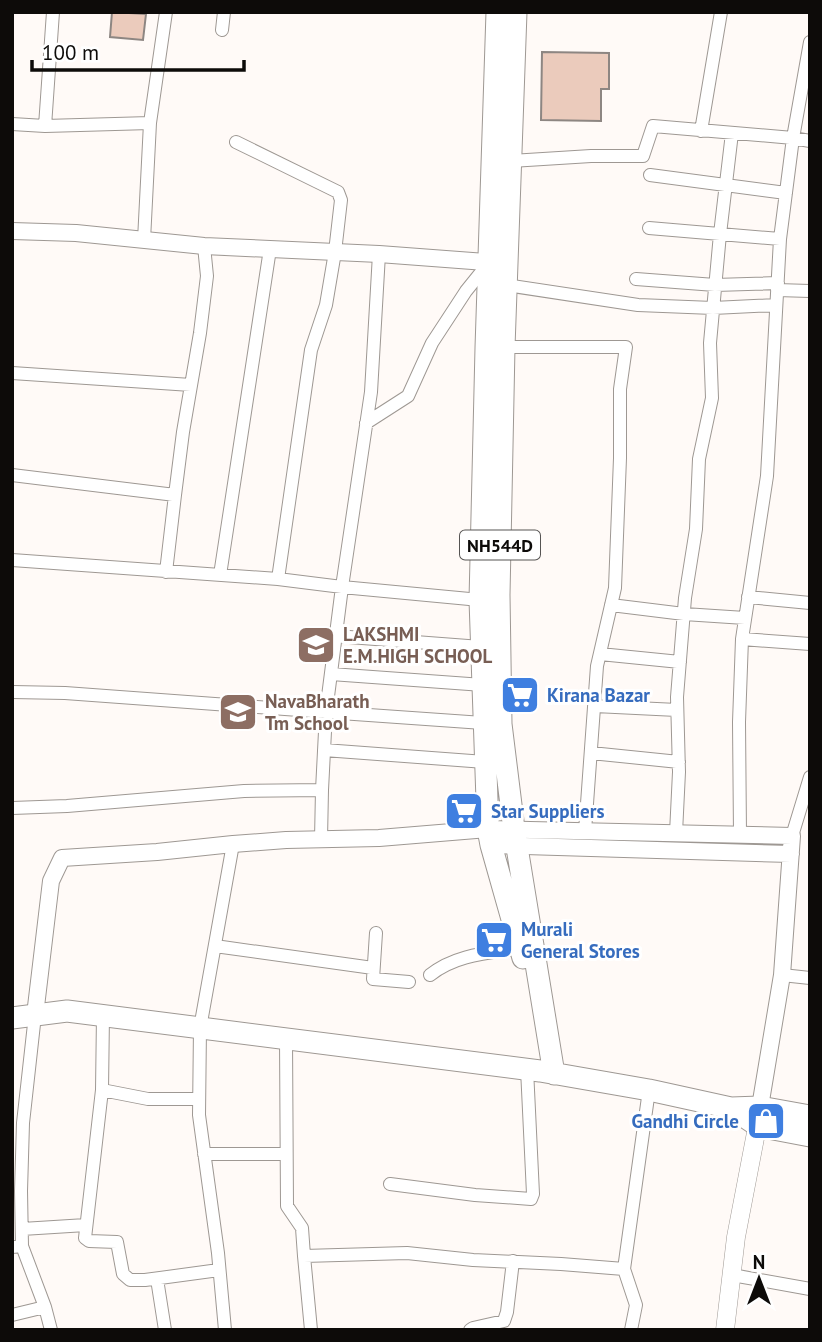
<svg xmlns="http://www.w3.org/2000/svg" width="822" height="1342" viewBox="0 0 822 1342" font-family="'PT Sans',sans-serif">
<style>
.building{fill:#ebcbbc;stroke:#8d8682;stroke-width:2}
.lines{fill:none;stroke-linecap:round;stroke-linejoin:round}
.minor-casing{stroke:#9e9893;stroke-width:14}
.tertiary-casing{stroke:#9e9893;stroke-width:18}
.secondary-casing{stroke:#9e9893;stroke-width:19}
.trunk-casing{stroke:#9e9893;stroke-width:23}
.minor{stroke:#fff;stroke-width:12}
.tertiary{stroke:#fff;stroke-width:16}
.secondary{stroke:#fff;stroke-width:18}
.trunk{stroke:#fff;stroke-width:21}
.labels{text-anchor:middle;dominant-baseline:central;stroke-width:6;stroke-linejoin:round;paint-order:stroke}
.shield{fill:#fff;stroke:#565453;stroke-width:2}
.shield-label{font-size:18px;font-weight:bold;fill:#0d0b09}
.education-label{font-size:19px;font-weight:bold;fill:#785e54;stroke:#fff;text-anchor:start}
.shop-label{font-size:19px;font-weight:bold;fill:#366cbe;stroke:#fff;text-anchor:start}
</style>
<rect width="100%" height="100%" fill="#fffaf7"/>
<path class="building" d="M112 12 146 14 143 40 110 37Z
M542 52 609 53V89H601V121L541 120Z"/>
<g class="lines">
<g class="minor-casing">
<path id="minor" d="M222 30 224 12
M12 124 45 126 53 12
M45 126 150 123
M701 131 721 12
M810 141 793 138 780 239 767 476 742 639 810 644
M236 142 338 192 341 200 335 252 326 305 311 350 278 579
M511 161 591 156H643L653 126 793 138 810 42
M650 175 786 193
M649 228 780 239
M144 240 150 123 166 12
M379 254 371 392 342 587 480 600
M636 279 715 285 778 283
M506 285 638 305 713 308 776 305
M777 290 810 291
M504 347H626L620 389V458L615 588 597 666 585 831
M12 373 191 385
M366 423 408 396 432 343 466 291 487 265
M12 475 175 495 183 432 200 333 207 276 204 246
M12 560 278 579 342 587 326 712 483 723
M166 572 175 495
M220 575 270 249
M748 597 810 603
M611 605 684 614 745 618
M336 636 481 647
M600 654 680 662
M331 674 483 685
M12 692 65 693 326 712 322 790 321 839
M595 706 677 710
M324 750 485 762
M591 753 679 762
M12 808 67 806 244 791 322 790
M676 833 679 772 677 697 685 598 696 529 699 459 712 398 710 343 720 234 732 133
M740 834 739 722 742 639
M792 836 810 777
M376 933 373 979 409 982
M215 946 373 968
M430 975C456 954 489 953 521 948
M782 975 810 978
M103 1015 102 1090 148 1099H199
M286 1039 287 1206 302 1228 304 1256 407 1253 473 1260 561 1264 624 1269 649 1090
M102 1090 85 1238 89 1241 117 1242 123 1274 130 1280H145L219 1270
M204 1154H286
M390 1184 475 1195 531 1199 533 1194 527 1069
M22 1229 86 1225
M22 1246 21 1191 23 1123 35 1015
M12 1247 22 1246 45 1307
M304 1256 311 1330
M624 1269 636 1305 631 1330
M732 1275 810 1289
M157 1279 165 1330
M12 1315 45 1307 51 1330
M225 1330 218 1253 199 1115 200 1028 233 844
M470 1330 473 1328 504 1321 507 1312 513 1261"/>
</g>
<g class="tertiary-casing">
<path id="tertiary" d="M12 231 76 233 204 246 379 254 499 263
M491 845 791 854
M35 1015 51 881 62 858 157 852 233 844 286 840 379 838 488 829 792 836 782 975 760 1107"/>
</g>
<g class="secondary-casing">
<path id="secondary" d="M725 1330 736 1237 760 1112"/>
</g>
<g class="trunk-casing">
<path id="trunk" d="M497 12 486 348 480 600 488 829 491 845 523 958
M516 12 504 347 499 595 501 724 514 829 554 1074
M12 1018 67 1011 540 1071 649 1090 731 1108 760 1107 810 1116
M731 1108 758 1126 810 1136"/>
</g>
<use href="#minor" class="minor"/>
<use href="#tertiary" class="tertiary"/>
<use href="#secondary" class="secondary"/>
<use href="#trunk" class="trunk"/>
</g>
<defs>
<g id="school-square" transform="scale(2.0125)"><rect x="-9" y="-9" width="18" height="18" rx="4" fill="#8d6e63" stroke="#fff"/><path d="M0-5L7-2L0 1L-7-2ZM-4 1L0 2.5L4 1V4Q0 6-4 4Z" fill="#fff"/></g>
<g id="supermarket-square" transform="scale(2.0125)"><rect x="-9" y="-9" width="18" height="18" rx="4" fill="#3f7fe0" stroke="#fff"/><path d="M-6-5.5h2.5l.6 2H6L4.5 2H-2.5L-4.4-4H-6ZM-1.5 3.2a1.3 1.3 0 1 0 .1 0ZM3 3.2a1.3 1.3 0 1 0 .1 0Z" fill="#fff"/></g>
<g id="shop-square" transform="scale(2.0125)"><rect x="-9" y="-9" width="18" height="18" rx="4" fill="#3f7fe0" stroke="#fff"/><path d="M-5-2.5h2.3a2.7 3.5 0 0 1 5.4 0H5L5.5 6h-11ZM-1.5-2.5h3a1.5 2.3 0 0 0-3 0Z" fill="#fff"/></g>
</defs>
<g fill-rule="evenodd">
<use href="#school-square" x="316" y="645"/>
<use href="#supermarket-square" x="520" y="695"/>
<use href="#school-square" x="238" y="712"/>
<use href="#supermarket-square" x="464" y="811"/>
<use href="#supermarket-square" x="494" y="940"/>
<use href="#shop-square" x="766" y="1121"/>
</g>
<g class="labels">
<rect class="shield" x="460" y="530.5" width="80" height="29" rx="5"/>
<g class="shield-label">
<text x="500" y="545">NH544D</text>
</g>
<g class="education-label">
<text x="343" y="634">LAKSHMI<tspan x="343" dy="22">E.M.HIGH SCHOOL</tspan></text>
<text x="265" y="701">NavaBharath<tspan x="265" dy="22">Tm School</tspan></text>
</g>
<g class="shop-label">
<text x="547" y="695">Kirana Bazar</text>
<text x="491" y="811">Star Suppliers</text>
<text x="521" y="929">Murali<tspan x="521" dy="22">General Stores</tspan></text>
<text x="739" y="1121" text-anchor="end">Gandhi Circle</text>
</g>
</g>
<rect width="822" height="1342" fill="none" stroke="#0d0b09" stroke-width="28"/>
<g transform="translate(759 1279)" stroke="#ffffff" stroke-width="5" paint-order="stroke">
<path d="M0-5L12 26L0 18L-12 26Z" fill="#0d0b09"/>
<text y="-10" font-size="19" font-weight="bold" text-anchor="middle" fill="#0d0b09">N</text>
</g>
<path d="M32 60v10h212v-10" fill="none" stroke="#0d0b09" stroke-width="3.5"/>
<text x="42" y="60" font-size="21" fill="#0d0b09" stroke="#ffffff" stroke-width="5" paint-order="stroke">100 m</text>
</svg>
